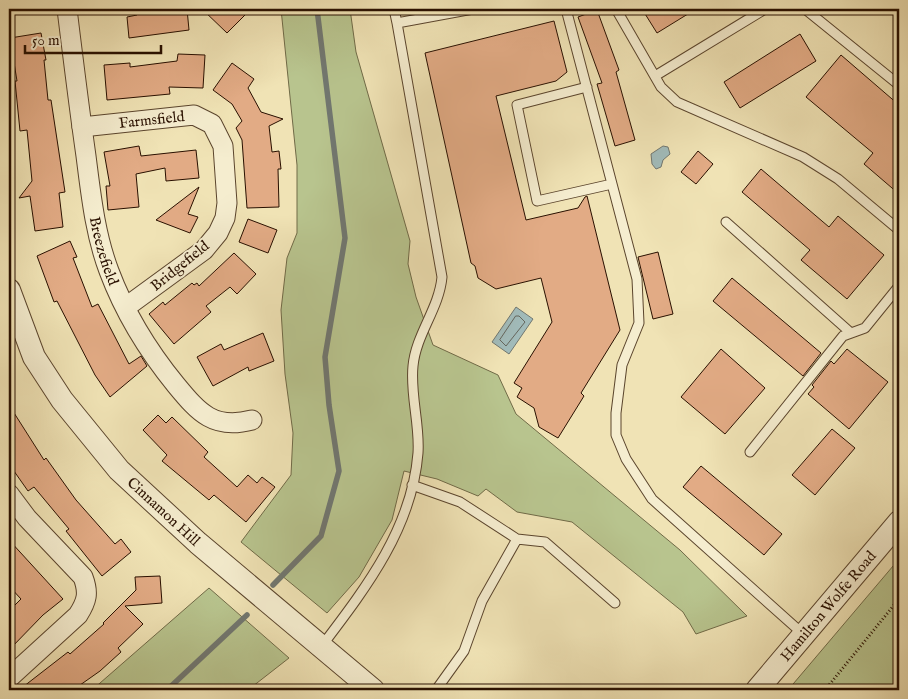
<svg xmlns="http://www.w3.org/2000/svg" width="908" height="699" viewBox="0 0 908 699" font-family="'IM FELL English',serif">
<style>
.green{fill:#b8c48e;stroke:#706a47}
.water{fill:#a1bbba;stroke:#717770}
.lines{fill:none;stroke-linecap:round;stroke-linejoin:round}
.shore{stroke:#65665d;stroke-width:1}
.stream{stroke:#717770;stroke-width:5.5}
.building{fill:#e2ab85;stroke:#291000}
.service-casing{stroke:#5b452d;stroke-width:11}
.minor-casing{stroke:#5b452d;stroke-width:21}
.tertiary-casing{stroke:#5b452d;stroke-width:24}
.path{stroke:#291000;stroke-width:3;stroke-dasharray:1 2.5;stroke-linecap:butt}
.service{stroke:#f5edcf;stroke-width:9}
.minor{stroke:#f5edcf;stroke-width:19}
.tertiary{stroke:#f5edcf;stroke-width:22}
.labels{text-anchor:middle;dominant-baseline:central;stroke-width:4;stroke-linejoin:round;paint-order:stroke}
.street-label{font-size:15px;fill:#291000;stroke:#f5edcf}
</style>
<rect width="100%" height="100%" fill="#f0e3b5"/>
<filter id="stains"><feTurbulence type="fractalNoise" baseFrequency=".004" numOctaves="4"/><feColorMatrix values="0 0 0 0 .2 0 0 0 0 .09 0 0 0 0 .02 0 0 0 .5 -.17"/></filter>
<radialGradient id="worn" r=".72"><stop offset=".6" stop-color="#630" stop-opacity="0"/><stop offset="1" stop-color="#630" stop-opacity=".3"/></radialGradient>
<path class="green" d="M281 9H350L356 52 410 241 408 264 416 297 433 345 498 375 516 414 680 550 747 616 696 634 683 612 572 522 517 512 486 489 478 496 437 479 404 471 392 520 359 577 327 613 241 542 291 475 293 433 285 374 281 310 287 258 297 233V165Z
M899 559V690H788Z
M209 588 289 658 248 690H92Z"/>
<path class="water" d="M663 146 668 147 670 154 663 160 661 167 656 169 652 164 651 154Z
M516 307 533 319 509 354 492 342Z"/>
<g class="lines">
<path class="shore" d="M516 316H519L525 322 506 346 500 340Z"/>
<path class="stream" d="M273 585 321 536 339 471 329 405 325 357 345 238 317 9
M167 690 247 615"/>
</g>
<path class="building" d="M136 9H187L189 30 129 38 127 17 137 15Z
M202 9H251L227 33Z
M642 9H696L657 33Z
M597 10 619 70 616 72 635 140 615 146 597 84 602 83 578 17Z
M554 21 567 72 556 81 496 96 526 220 578 208 585 197 587 196 620 330 581 393 584 396 558 438 539 427 534 408 517 397 522 388 514 383 552 322 541 278 496 289 478 278 475 266 471 263 425 53Z
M41 33 46 60H44L48 100H51L65 192 59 193 63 227 35 231 30 196 19 198 32 181 27 130 20 131 15 81H17L10 38Z
M800 34 816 61 740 108 724 82Z
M178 54 205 55 203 88 169 87 170 94 107 100 104 65 130 63V67L177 61Z
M841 55 899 105V194L864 164 873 153 806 97Z
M232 63 254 79 248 88 261 112 283 119 269 126 272 152 279 151 281 169H278L279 207 247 208 242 140 236 128 242 121 232 104 213 90Z
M139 146 141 156 196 150 199 178 166 181 165 168 136 174 139 207 108 210 106 186H110L104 152Z
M698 151 713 164 696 184 681 172Z
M761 169 829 227 838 216 884 255 847 299 801 260 810 250 742 192Z
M199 187 188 214 198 217 190 233 156 220Z
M248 219 277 230 268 253 239 242Z
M70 241 77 257 73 258 92 307 98 304 129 364 141 356 147 366 110 397 95 375 57 301 54 302 37 256Z
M658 252 673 314 653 319 638 257Z
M234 253 256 274 237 294 230 287 206 306 211 312 174 344 149 314 163 302 165 305 192 283 194 285 197 283 199 286Z
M732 278 821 353 803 376 713 301Z
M263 333 274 361 249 371 248 367 213 386 197 357 221 344 224 350Z
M721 349 765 388 725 434 681 397Z
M847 349 888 382 849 429 808 394 814 387 812 385 831 361 834 364Z
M9 405 44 460 46 458 76 500 115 544 121 539 131 552 102 576 66 531 69 529 34 487 28 491 9 464Z
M158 415 166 423 172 417 208 452 204 457 237 487 248 475 257 483 262 477 275 487 246 522 214 495 209 500 162 461 167 455 143 430Z
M832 429 855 448 815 495 792 475Z
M701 466 782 534 764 555 683 487Z
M9 540 63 599 43 615 9 650V611L21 599 9 586Z
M160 576 162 603 125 606 143 624 118 648 121 652 100 671 73 690H19L68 652 70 654 104 624 103 623 136 590 135 577Z"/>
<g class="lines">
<g class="service-casing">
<path id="service" d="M394 9 397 23
M566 9 637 279 639 323 622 365 616 413V435L626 459 652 499 803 634
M616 9 661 87 677 102 803 157 838 179 899 230
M805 9 899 85
M655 76 765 9
M587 87 517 105 537 201 612 184
M726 222 851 333
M750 452 843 336 865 328 899 286
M412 485 460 502 517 539 482 601 464 651 436 690
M517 539 545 542 615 603
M321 647C365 589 412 529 418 453 420 424 410 395 413 366 416 334 439 309 442 277L397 23 473 9"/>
</g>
<g class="minor-casing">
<g id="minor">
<path id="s1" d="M67 9C73 58 79 107 86 156 91 195 95 234 109 271 124 311 149 352 176 385 199 413 214 430 252 420"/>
<path id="s2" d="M82 127 194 115 212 124 223 146 227 203 225 218 218 233 204 250 126 307"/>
<path d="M9 494 27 518 83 577C89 593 87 601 78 615L9 678"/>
</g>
</g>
<g class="tertiary-casing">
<g id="tertiary">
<path id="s3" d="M9 290 34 357 62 400 119 470 198 543 373 690"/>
<path id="s4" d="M757 690 899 522"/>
</g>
</g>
<path class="path" d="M825 690 899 599"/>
<use href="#service" class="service"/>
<use href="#minor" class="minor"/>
<use href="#tertiary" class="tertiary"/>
</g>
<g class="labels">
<g class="street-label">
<text stroke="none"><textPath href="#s2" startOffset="70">Farmsfield</textPath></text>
<text stroke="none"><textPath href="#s1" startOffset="245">Breezefield</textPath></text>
<text transform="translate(180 266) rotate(-39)">Bridgefield</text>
<text stroke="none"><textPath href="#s3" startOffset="274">Cinnamon Hill</textPath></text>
<text stroke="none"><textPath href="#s4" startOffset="110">Hamilton Wolfe Road</textPath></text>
</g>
</g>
<rect width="908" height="699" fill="none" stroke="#f0e3b5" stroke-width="30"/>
<rect x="10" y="10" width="888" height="679" fill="none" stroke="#291000" stroke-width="2.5"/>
<rect x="15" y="15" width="878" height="669" fill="none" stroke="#291000"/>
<path d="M25 45v8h136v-8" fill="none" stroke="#291000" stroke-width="2.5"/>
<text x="32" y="45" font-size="15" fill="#291000" stroke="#f5edcf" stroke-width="4" paint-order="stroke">50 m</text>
<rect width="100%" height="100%" filter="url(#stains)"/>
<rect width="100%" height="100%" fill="url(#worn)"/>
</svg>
